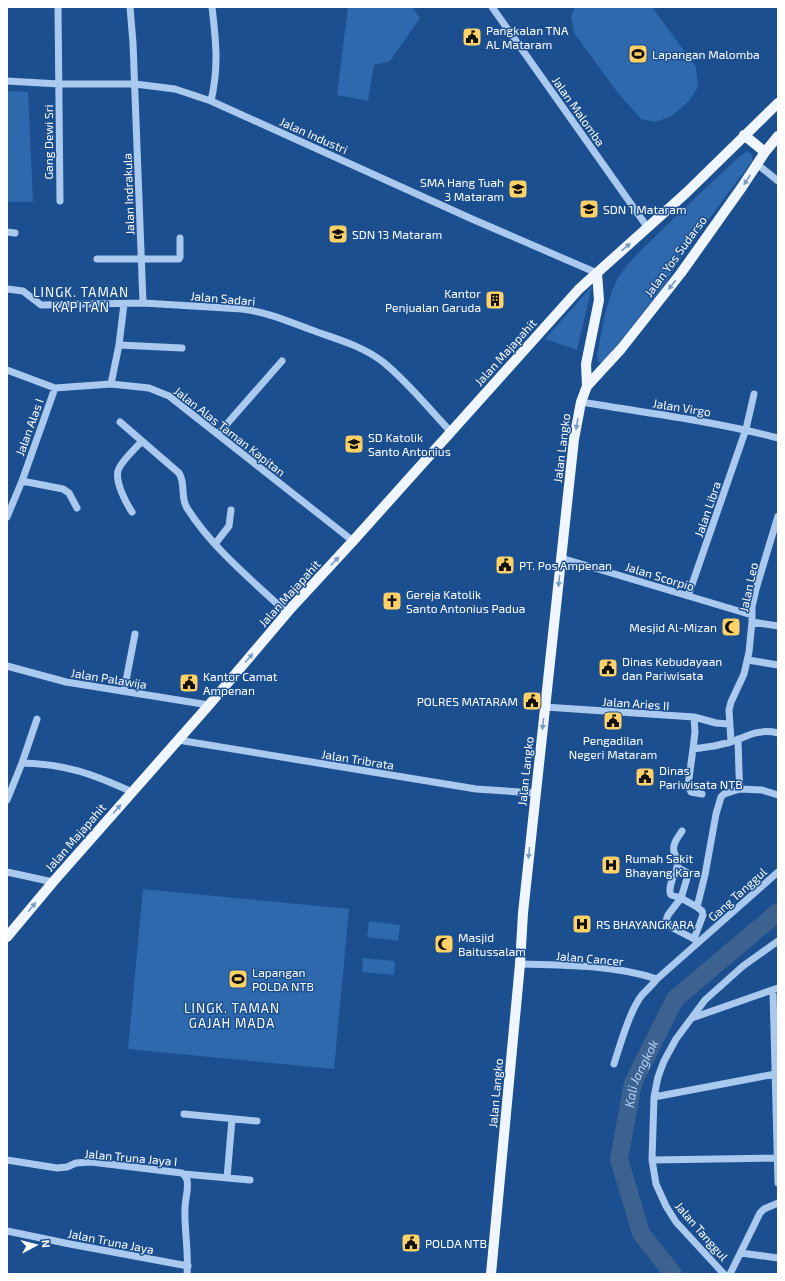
<svg xmlns="http://www.w3.org/2000/svg" width="785" height="1281" viewBox="0 0 785 1281" font-family="'Exo 2',sans-serif">
<style>
.green{fill:#2e69ad}
.lines{fill:none;stroke-linecap:round;stroke-linejoin:round}
.river{stroke:#3c6290;stroke-width:18}
.minor{stroke:#a9c9ee;stroke-width:7}
.major{stroke:#f0f6ff;stroke-width:10}
.oneway{fill:#7b9ac1}
.labels{text-anchor:middle;dominant-baseline:central;stroke-width:3;stroke-linejoin:round;paint-order:stroke}
.poi-label{font-size:12px;fill:#fff;stroke:#1b4f8f;text-anchor:start}
.street-label{font-size:12px;fill:#fff;stroke:#1b4f8f}
.neighbourhood-label{font-size:13px;letter-spacing:1px;fill:#fff;stroke:#1b4f8f}
.water-label{font-size:13px;font-style:italic;fill:#b5d3f5;stroke:#1b4f8f}
</style>
<rect width="100%" height="100%" fill="#1b4f8f"/>
<path class="green" d="M348 7H412L420 18 390 61 374 65 368 101 337 95Z
M575 7H652L696 67 698 87 689 101 672 116 655 122 641 119 618 93 574 33 571 16Z
M7 91 28 92 33 202H7Z
M747 151 752 155V161L689 246 664 285 604 362 601 363 598 362 597 355C602 332 605 305 615 284 625 264 643 248 659 233 685 207 712 182 739 157Z
M592 286 577 350 545 339Z
M143 889 349 909 334 1069 128 1049Z
M369 921 400 925 398 941 367 937Z
M363 958 395 961 394 975 362 972Z"/>
<g class="lines">
<path class="river" id="s1" d="M673 1274 641 1233 619 1159 633 1083 675 999 778 912"/>
<path class="minor" d="M58 7 60 201
M130 7 133 43 143 303
M492 7 648 228
M7 81 59 84H135L175 89 211 101 472 219 597 273
M211 101C219 67 216 41 212 7
M757 164 778 181
M7 232 15 233
M97 259H179L180 257V238
M7 289 23 291 41 305 143 303 242 309C268 312 292 323 317 332 340 340 364 347 383 362 408 382 429 409 451 432
M119 345 182 348
M7 370 55 388 111 384 149 388 169 396 353 541
M111 384 119 345 124 304
M581 402C647 413 713 421 778 438
M120 422 179 473C186 484 180 497 187 508 213 549 252 580 287 613
M218 434 282 361
M22 481 63 489 69 493 77 508
M132 512C126 503 115 482 118 471 120 462 136 448 142 441
M7 517 22 481 55 388
M215 544 229 526 231 510
M561 558 752 615
M688 596 746 429 754 394
M752 622 778 626
M748 660 778 665
M7 666 66 682 209 705
M124 691 135 634
M545 707 694 717 695 732 693 749
M694 717 716 723 729 724
M738 739 739 773 740 789
M178 740 476 789 536 793
M735 741C750 734 761 729 778 733
M22 763C66 764 93 774 132 792
M702 794 691 792 688 786 693 749 714 746 731 742 729 710 731 702 744 674 749 652 752 622V607L756 589 778 516
M7 800 22 763 37 719
M682 831C678 837 672 844 674 852 676 857 678 861 677 867 675 875 667 887 671 895L681 898 668 915 665 923 667 925 698 941
M677 867 688 873V875L681 898 697 907
M7 872 53 882
M694 939 703 915 702 911 697 907 705 875 716 814 721 797 724 794 740 789 762 790 778 795
M520 964C566 965 614 965 657 979
M773 991 778 1183
M692 1018 778 988
M614 1064C620 1045 630 1010 642 995 647 990 652 985 657 979L778 872
M654 1097 775 1074
M184 1114 257 1121
M7 1160 57 1168 67 1167 76 1163 91 1162 182 1173C185 1175 186 1177 187 1180 189 1189 185 1199 185 1208 184 1230 189 1252 187 1274
M652 1160 777 1158
M184 1174 250 1180
M227 1178 232 1119
M7 1231 70 1244 188 1266
M741 1253 778 1258
M724 1274 676 1222 666 1206 656 1184 652 1160 654 1097 658 1077 664 1061 676 1039 705 1000 743 966 778 941
M730 1274 760 1213 764 1209 778 1203"/>
<path class="major" d="M744 135 765 152
M587 386 621 349 681 273 742 187 765 152 778 136
M7 937 53 882 209 705 292 607 353 541 579 289 686 193 778 103
M491 1274 520 964 523 913 574 439 581 402 587 386 586 364 599 300 597 273"/>
</g>
<defs><path id="oneway-solid" d="M-6-.8H1V-3.2L6.5 0L1 3.2V.8H-6Z"/></defs>
<g class="oneway">
<use href="#oneway-solid" transform="translate(747 180) rotate(123)"/>
<use href="#oneway-solid" transform="translate(626 247) rotate(-41)"/>
<use href="#oneway-solid" transform="translate(672 285) rotate(128)"/>
<use href="#oneway-solid" transform="translate(577 424) rotate(100)"/>
<use href="#oneway-solid" transform="translate(335 561) rotate(-47)"/>
<use href="#oneway-solid" transform="translate(559 581) rotate(96)"/>
<use href="#oneway-solid" transform="translate(249 658) rotate(-50)"/>
<use href="#oneway-solid" transform="translate(543 724) rotate(96)"/>
<use href="#oneway-solid" transform="translate(117 809) rotate(-49)"/>
<use href="#oneway-solid" transform="translate(529 853) rotate(96)"/>
<use href="#oneway-solid" transform="translate(32 907) rotate(-50)"/>
</g>
<defs>
<g id="civic-square" transform="scale(1)"><rect x="-9" y="-9" width="18" height="18" rx="4" fill="#ffd166" stroke="#1b4f8f"/><path d="M-.6-6.5H3V-4.5H.6V-3L4-1V1h2V6H-6V1h2V-1L-.6-3ZM-1.2 2.5V6h2.4V2.5Z" fill="#111"/></g>
<g id="stadium-square" transform="scale(1)"><rect x="-9" y="-9" width="18" height="18" rx="4" fill="#ffd166" stroke="#1b4f8f"/><path d="M0-5a6.5 5 0 1 0 0 10a6.5 5 0 1 0 0-10ZM-3.5-1.8h7v3.6h-7Z" fill="#111"/></g>
<g id="school-square" transform="scale(1)"><rect x="-9" y="-9" width="18" height="18" rx="4" fill="#ffd166" stroke="#1b4f8f"/><path d="M0-5L7-2L0 1L-7-2ZM-4 1L0 2.5L4 1V4Q0 6-4 4Z" fill="#111"/></g>
<g id="building-square" transform="scale(1)"><rect x="-9" y="-9" width="18" height="18" rx="4" fill="#ffd166" stroke="#1b4f8f"/><path d="M-4-6H4V6H1V3H-1V6H-4ZM-2.5-4.3h1.7v1.8h-1.7ZM.8-4.3h1.7v1.8H.8ZM-2.5-1h1.7V.8h-1.7ZM.8-1h1.7V.8H.8Z" fill="#111"/></g>
<g id="church-square" transform="scale(1)"><rect x="-9" y="-9" width="18" height="18" rx="4" fill="#ffd166" stroke="#1b4f8f"/><path d="M-1.2-6h2.4v3.5h3.3v2.4h-3.3V6h-2.4V-.1h-3.3v-2.4h3.3Z" fill="#111"/></g>
<g id="mosque-square" transform="scale(1)"><rect x="-9" y="-9" width="18" height="18" rx="4" fill="#ffd166" stroke="#1b4f8f"/><path d="M3.5-4.9A6 6 0 1 0 3.5 4.9A5 5 0 1 1 3.5-4.9Z" fill="#111"/></g>
<g id="hospital-square" transform="scale(1)"><rect x="-9" y="-9" width="18" height="18" rx="4" fill="#ffd166" stroke="#1b4f8f"/><path d="M-5-5h3v3.5h4V-5h3V5h-3V1.5h-4V5h-3Z" fill="#111"/></g>
</defs>
<g fill-rule="evenodd">
<use href="#civic-square" x="472" y="37"/>
<use href="#stadium-square" x="638" y="54"/>
<use href="#school-square" x="518" y="189"/>
<use href="#school-square" x="589" y="209"/>
<use href="#school-square" x="338" y="234"/>
<use href="#building-square" x="495" y="300"/>
<use href="#school-square" x="354" y="444"/>
<use href="#civic-square" x="505" y="565"/>
<use href="#church-square" x="392" y="601"/>
<use href="#mosque-square" x="731" y="627"/>
<use href="#civic-square" x="608" y="668"/>
<use href="#civic-square" x="189" y="683"/>
<use href="#civic-square" x="532" y="701"/>
<use href="#civic-square" x="613" y="721"/>
<use href="#civic-square" x="645" y="777"/>
<use href="#hospital-square" x="611" y="865"/>
<use href="#hospital-square" x="582" y="924"/>
<use href="#mosque-square" x="444" y="944"/>
<use href="#stadium-square" x="238" y="979"/>
<use href="#civic-square" x="411" y="1243"/>
</g>
<g class="labels">
<g class="poi-label">
<text x="486" y="30">Pangkalan TNA<tspan x="486" dy="14">AL Mataram</tspan></text>
<text x="652" y="54">Lapangan Malomba</text>
<text x="504" y="182" text-anchor="end">SMA Hang Tuah<tspan x="504" dy="14">3 Mataram</tspan></text>
<text x="603" y="209">SDN 1 Mataram</text>
<text x="352" y="234">SDN 13 Mataram</text>
<text x="481" y="293" text-anchor="end">Kantor<tspan x="481" dy="14">Penjualan Garuda</tspan></text>
<text x="368" y="437">SD Katolik<tspan x="368" dy="14">Santo Antonius</tspan></text>
<text x="519" y="565">PT. Pos Ampenan</text>
<text x="406" y="594">Gereja Katolik<tspan x="406" dy="14">Santo Antonius Padua</tspan></text>
<text x="717" y="627" text-anchor="end">Mesjid Al-Mizan</text>
<text x="622" y="661">Dinas Kebudayaan<tspan x="622" dy="14">dan Pariwisata</tspan></text>
<text x="203" y="676">Kantor Camat<tspan x="203" dy="14">Ampenan</tspan></text>
<text x="518" y="701" text-anchor="end">POLRES MATARAM</text>
<text x="613" y="740" text-anchor="middle">Pengadilan<tspan x="613" dy="14">Negeri Mataram</tspan></text>
<text x="659" y="770">Dinas<tspan x="659" dy="14">Pariwisata NTB</tspan></text>
<text x="625" y="858">Rumah Sakit<tspan x="625" dy="14">Bhayang Kara</tspan></text>
<text x="596" y="924">RS BHAYANGKARA</text>
<text x="458" y="937">Masjid<tspan x="458" dy="14">Baitussalam</tspan></text>
<text x="252" y="972">Lapangan<tspan x="252" dy="14">POLDA NTB</tspan></text>
<text x="425" y="1243">POLDA NTB</text>
</g>
<g class="street-label">
<text transform="translate(579 111) rotate(55)">Jalan Malomba</text>
<text transform="translate(314 135) rotate(24)">Jalan Industri</text>
<text transform="translate(48 142) rotate(-90)">Gang Dewi Sri</text>
<text transform="translate(128 194) rotate(-92)">Jalan Indrakula</text>
<text transform="translate(675 256) rotate(-54)">Jalan Yos Sudarso</text>
<text transform="translate(223 298) rotate(5)">Jalan Sadari</text>
<text transform="translate(505 352) rotate(-48)">Jalan Majapahit</text>
<text transform="translate(682 407) rotate(9)">Jalan Virgo</text>
<text transform="translate(29 427) rotate(-70)">Jalan Alas I</text>
<text transform="translate(230 431) rotate(38)">Jalan Alas Taman Kapitan</text>
<text transform="translate(561 448) rotate(-83)">Jalan Langko</text>
<text transform="translate(707 509) rotate(-71)">Jalan Libra</text>
<text transform="translate(660 576) rotate(17)">Jalan Scorpio</text>
<text transform="translate(748 587) rotate(-78)">Jalan Leo</text>
<text transform="translate(289 593) rotate(-48)">Jalan Majapahit</text>
<text transform="translate(109 678) rotate(9)">Jalan Palawija</text>
<text transform="translate(636 703) rotate(4)">Jalan Aries II</text>
<text transform="translate(358 759) rotate(9)">Jalan Tribrata</text>
<text transform="translate(525 771) rotate(-84)">Jalan Langko</text>
<text transform="translate(75 837) rotate(-49)">Jalan Majapahit</text>
<text transform="translate(737 894) rotate(-42)">Gang Tanggul</text>
<text transform="translate(590 958) rotate(5)">Jalan Cancer</text>
<text transform="translate(495 1093) rotate(-85)">Jalan Langko</text>
<text transform="translate(131 1157) rotate(5)">Jalan Truna Jaya I</text>
<text transform="translate(702 1231) rotate(49)">Jalan Tanggul</text>
<text transform="translate(111 1241) rotate(11)">Jalan Truna Jaya</text>
</g>
<g class="neighbourhood-label">
<text x="81" y="292">LINGK. TAMAN<tspan x="81" dy="15">KAPITAN</tspan></text>
<text x="232" y="1008">LINGK. TAMAN<tspan x="232" dy="15">GAJAH MADA</tspan></text>
</g>
<g class="water-label">
<text stroke="none"><textPath href="#s1" startOffset="218">Kali Jangkok</textPath></text>
</g>
</g>
<rect width="785" height="1281" fill="none" stroke="#ffffff" stroke-width="16"/>
<g transform="translate(36 1245) rotate(83)" stroke="#1b4f8f" stroke-width="3" paint-order="stroke">
<path d="M0-3L7 15L0 10L-7 15Z" fill="#ffffff"/>
<text y="-6" font-size="11" font-weight="bold" text-anchor="middle" fill="#ffffff">N</text>
</g>
</svg>
